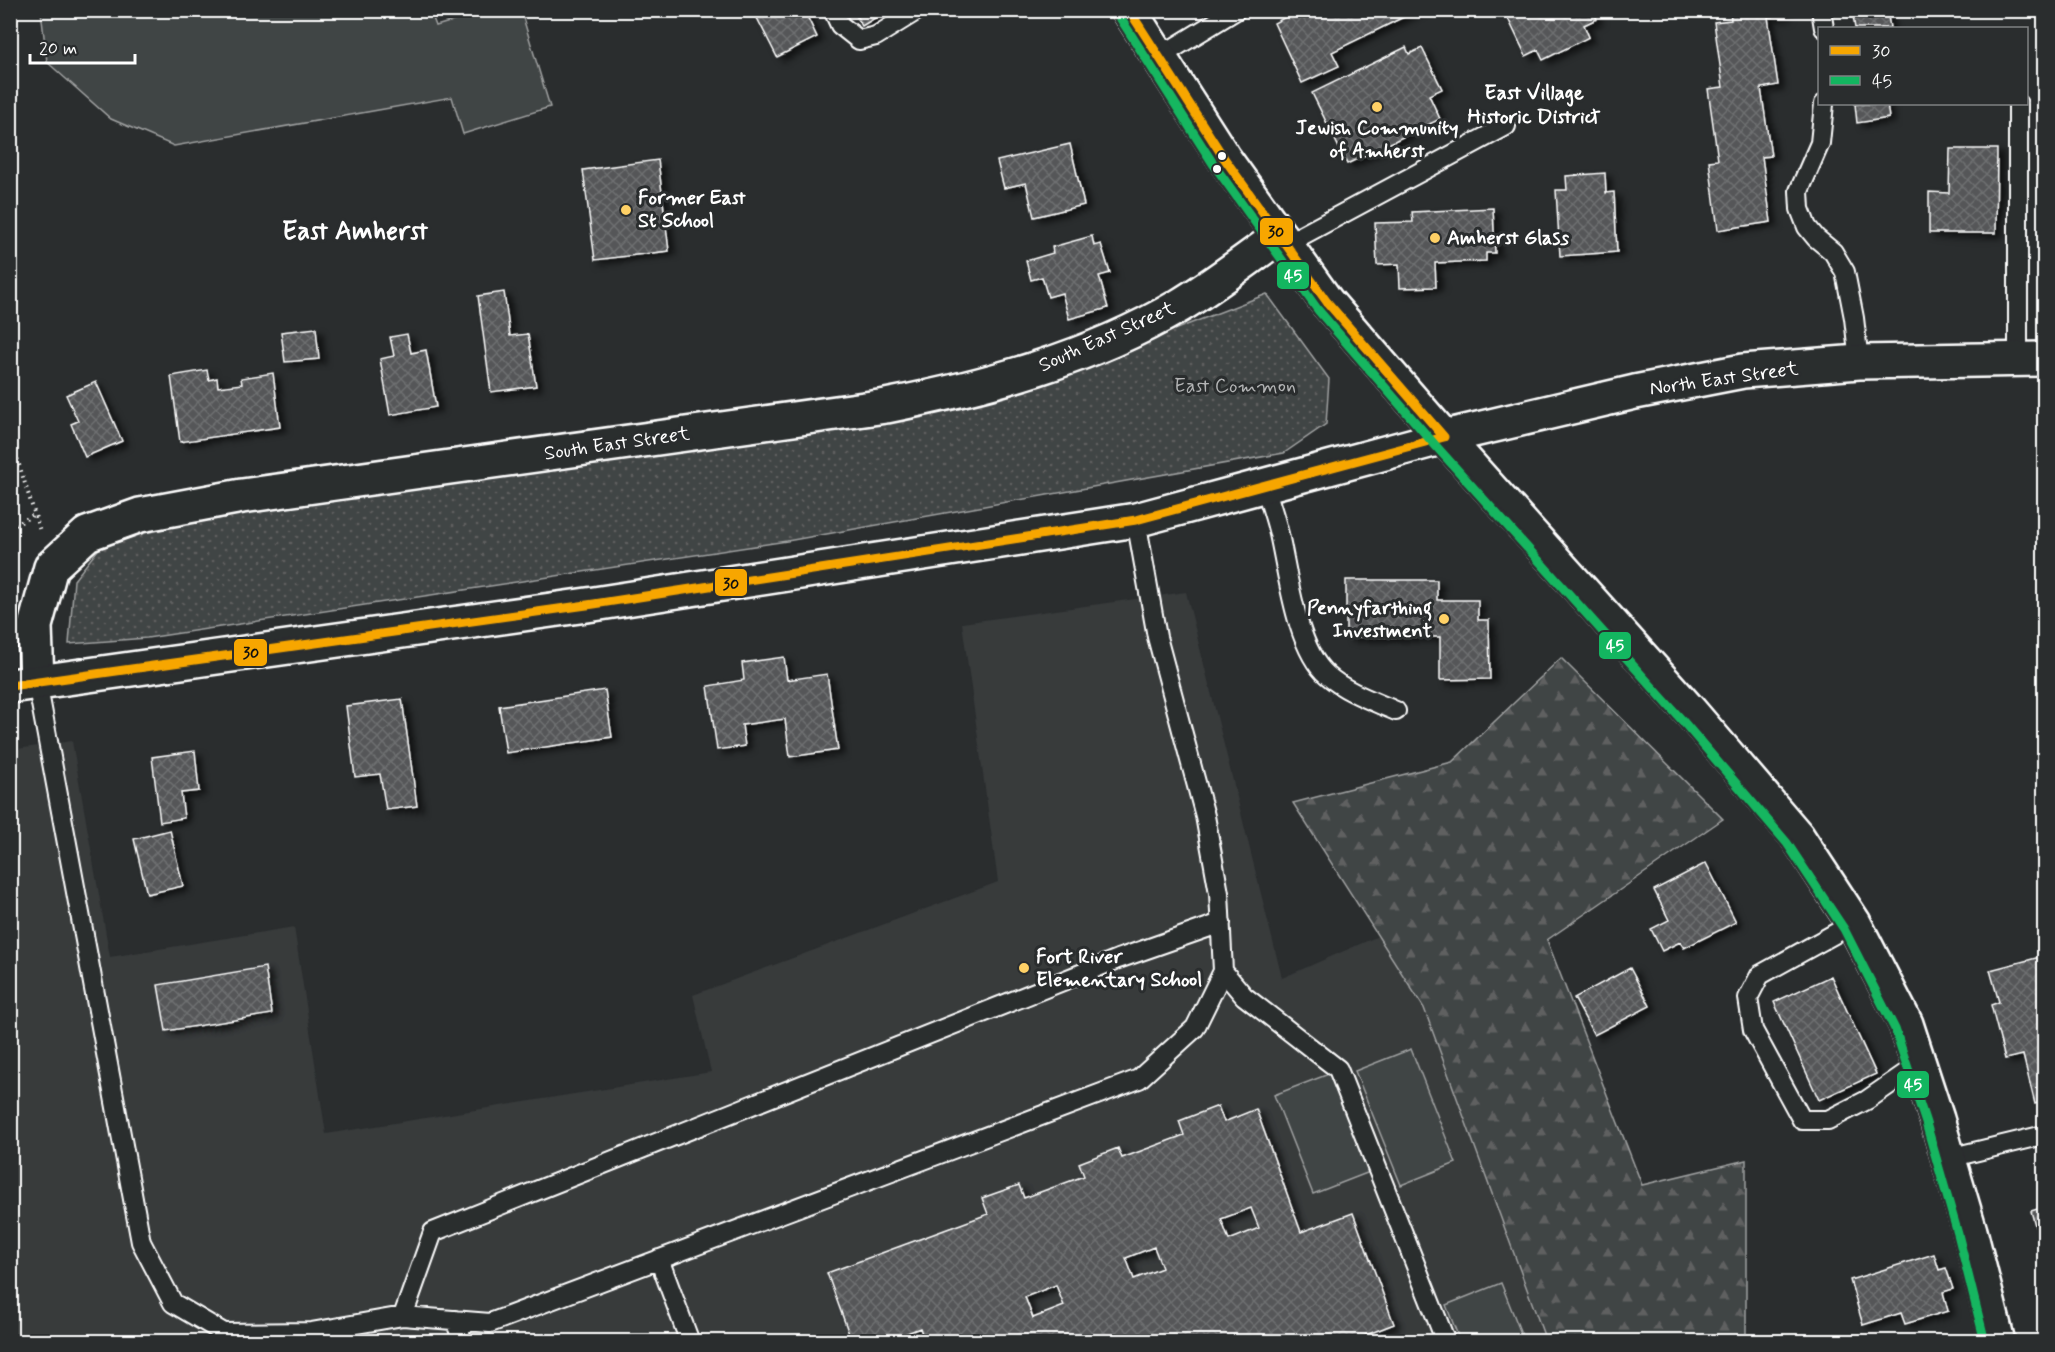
<svg xmlns="http://www.w3.org/2000/svg" width="2055" height="1352" viewBox="0 0 2055 1352" font-family="Mynerve,sans-serif">
<style>
.built{fill:#373a3b}
.green{fill:#414445;stroke:#a0a2a2;stroke-width:1.5}
.forest{fill:url(#forest-firs);stroke:#a0a2a2;stroke-width:1.5}
.park{fill:url(#park-dots);stroke:#a0a2a2;stroke-width:1.5}
.building{fill:url(#building-cross-hatch);stroke:#fff;stroke-width:1.5;fill-rule:evenodd;filter:url(#shadow)}
.lines{fill:none;stroke-linecap:round;stroke-linejoin:round}
.service-casing{stroke:#fff;stroke-width:22}
.minor-casing{stroke:#fff;stroke-width:38}
.secondary-casing{stroke:#fff;stroke-width:38}
.path{stroke:#fff;stroke-width:4;stroke-dasharray:1.5 4.5;stroke-linecap:butt}
.service{stroke:#2a2d2e;stroke-width:18}
.minor{stroke:#2a2d2e;stroke-width:33}
.secondary{stroke:#2a2d2e;stroke-width:33}
.bus-1-casing{stroke:#2a2d2e;stroke-width:14}
.bus-2-casing{stroke:#2a2d2e;stroke-width:14}
.bus-1{stroke:#f7a600;stroke-width:9}
.bus-2{stroke:#13b660;stroke-width:9}
.poi-dot{fill:#ffd166;stroke:#2a2d2e;stroke-width:2}
.bus-dot{fill:#fff;stroke:#2a2d2e;stroke-width:2}
.labels{text-anchor:middle;dominant-baseline:central;stroke-width:6;stroke-linejoin:round;paint-order:stroke}
.poi-label{font-size:20px;font-weight:bold;fill:#fff;stroke:#2a2d2e;text-anchor:start}
.street-label{font-size:20px;fill:#fff;stroke:#2a2d2e}
.park-label{font-size:20px;fill:#b3b4b5;stroke:#2a2d2e}
.neighbourhood-label{font-size:21px;font-weight:bold;fill:#fff;stroke:#2a2d2e}
.district-label{font-size:26px;font-weight:bold;fill:#fff;stroke:#2a2d2e}
.line-badge{stroke:#2a2d2e;stroke-width:2}
.badge-label{font-size:16px;text-anchor:middle;font-weight:bold;fill:#fff}
.pale-badge-label{font-size:16px;text-anchor:middle;font-weight:bold;fill:#111}
</style>
<defs>
<pattern id="forest-firs" width="22" height="20" patternUnits="userSpaceOnUse" patternTransform="scale(1.5)"><rect width="22" height="20" fill="#414445"/><path d="M5 1l3.5 6h-7zM16 11l3.5 6h-7z" fill="#5e6061"/></pattern>
<pattern id="park-dots" width="8" height="8" patternUnits="userSpaceOnUse" patternTransform="scale(1.5)"><rect width="8" height="8" fill="#414445"/><path d="M2 2h.1M6 6h.1" fill="none" stroke="#5e6061" stroke-width="1.8" stroke-linecap="round"/></pattern>
<pattern id="building-cross-hatch" width="8" height="8" patternUnits="userSpaceOnUse" patternTransform="scale(1.5)"><rect width="8" height="8" fill="#555758"/><path d="M0 0l8 8M0 8l8-8" fill="none" stroke="#6e7071"/></pattern>
<filter id="shadow"><feDropShadow dx="6" dy="4" stdDeviation="3" flood-color="#0009"/></filter>
</defs>
<rect width="100%" height="100%" fill="#2a2d2e"/>
<filter id="ink" filterUnits="userSpaceOnUse"><feTurbulence type="fractalNoise" baseFrequency=".0167" numOctaves="2"/><feDisplacementMap in="SourceGraphic" scale="12" xChannelSelector="R" yChannelSelector="G"/><feConvolveMatrix kernelMatrix="1 2 1 2 8 2 1 2 1" color-interpolation-filters="sRGB"/></filter>
<g filter="url(#ink)">
<path class="built" d="M1186 592 1282 978 1454 903 1563 1341H11L10 1009 12 1008 10 998V750L72 741 110 957 294 927 326 1134 711 1072 693 995 998 882 962 623Z"/>
<path class="green" d="M430 10 436 26 486 11H521L550 107 463 134 452 97 174 146 111 119 47 62 41 11Z
M1411 1049 1456 1163 1401 1185 1355 1071Z
M1334 1072 1372 1171 1313 1194 1274 1095Z
M1501 1283 1524 1341H1460L1446 1305Z"/>
<path class="forest" d="M1561 658 1723 819 1547 940 1642 1185 1746 1160V1341H1546L1424 1008 1293 803 1452 762Z"/>
<path class="park" d="M1267 294 1329 379 1326 424 1284 453 787 541 147 638 69 644 74 580 101 546 144 527 1096 360Z"/>
<path class="building" d="M753 10H804L817 37 777 57Z
M853 10H888L862 26Z
M1299 10H1310L1311 13 1316 10H1418L1332 52 1339 66 1302 83 1274 23Z
M1504 10H1592L1597 19 1584 25 1589 37 1543 60 1538 50 1526 56Z
M1730 10H1784L1785 15 1768 17 1778 85 1761 88 1771 156 1762 157 1771 222 1718 230 1709 161 1718 160 1708 89 1723 87 1714 22 1731 20Z
M1852 10H1887L1890 28H1855Z
M1406 47 1409 54 1422 48 1442 89 1429 95 1440 119 1347 164 1312 93Z
M1855 104H1887L1889 118 1857 123Z
M1070 144 1084 205 1034 217 1026 183 1004 188 997 161Z
M1950 149H1997L1996 233H1929V192L1949 193Z
M658 160 669 251 595 260 583 170Z
M1605 173 1606 193 1614 192 1617 252 1560 256 1556 190H1567L1566 176Z
M1493 208 1495 253H1486V261L1435 263 1436 287 1400 288 1399 264 1377 265 1375 223 1413 222 1412 212Z
M1092 236 1094 246 1101 244 1110 273 1099 276 1108 308 1069 319 1062 293 1048 297 1042 277 1031 280 1026 261 1053 253 1052 247Z
M504 292 510 336 528 334 536 386 491 392 478 296Z
M316 328 319 359 285 362 281 332Z
M407 334 411 353 426 350 436 407 390 415 380 359 394 356 390 337Z
M207 370 209 380 217 378 218 387 242 384 241 378 273 373 280 427 180 442 171 376Z
M96 382 122 441 85 457 71 424 78 421 66 395Z
M1346 580H1437V600H1478V620H1489L1490 679 1440 680V637H1346Z
M784 657 787 680 827 674 838 750 790 757 785 719 742 725 745 746 717 750 708 686 744 680 742 663Z
M605 690 612 737 506 753 499 706Z
M402 699 417 806 386 810 380 774 355 777 346 706Z
M195 751 199 791 181 793 184 818 160 822 152 757Z
M170 830 183 886 147 894 134 839Z
M1706 863 1736 922 1684 948 1680 942 1662 951 1651 929 1669 920 1654 890Z
M2044 956V1101L2035 1104 2023 1055 2005 1059 1991 1005 1999 1002 1990 970Z
M265 967 272 1014 166 1031 158 985Z
M1630 968 1650 1006 1594 1035 1574 998Z
M1831 976 1876 1074 1819 1100 1774 1002Z
M1218 1106 1224 1122 1256 1109 1301 1232 1353 1213 1394 1324 1348 1342H925L920 1328 897 1337 899 1342H852L827 1273 988 1214 982 1198 1019 1185 1024 1198 1084 1176 1079 1163 1118 1148 1122 1158 1184 1135 1179 1121ZM1251 1208 1259 1228 1229 1240 1221 1219ZM1154 1247 1162 1268 1134 1279 1126 1258ZM1056 1285 1064 1306 1033 1318 1025 1297Z
M2044 1207V1239L2039 1240 2031 1211Z
M1934 1254 1939 1270 1946 1268 1953 1289 1943 1292 1948 1311 1905 1324 1901 1313 1863 1325 1850 1280Z"/>
<g class="lines">
<g class="service-casing">
<path id="service" d="M833 10 840 25 859 40 876 36 918 10
M1821 10 1824 28
M1159 57 1236 10
M1824 104 1820 143 1799 191 1800 209 1807 227 1816 238 1833 252 1845 272 1854 318 1859 362
M1286 244 1506 126
M2018 360V104
M1265 485C1269 501 1275 517 1279 534 1288 573 1296 648 1327 675 1346 692 1373 701 1396 711
M37 682 141 1242 173 1303 224 1333 311 1332 403 1316 490 1323 1139 1079 1195 1028 1223 971 1219 893 1205 816 1157 637 1136 520
M1854 923 1760 975 1748 998 1753 1030 1802 1120H1828L1867 1100 1919 1064
M1223 971 1244 996 1338 1069 1446 1342
M1949 1158 2044 1135
M659 1259 690 1342
M403 1316 433 1232 1118 959 1221 923
M455 1320 463 1342"/>
</g>
<g class="minor-casing">
<path id="minor" d="M37 682 35 626 51 567 87 534 140 515 242 496 886 406C987 386 1089 359 1179 306 1214 285 1247 259 1280 236"/>
</g>
<g class="secondary-casing">
<path id="secondary" d="M1129 10 1224 158 1327 302 1444 437 1690 711 1797 836 1854 923 1906 1024 1937 1119 1970 1231 1998 1342
M10 686 594 604 1136 520 1444 437 1635 392 1743 371 1859 362 2044 359"/>
</g>
<path class="path" d="M10 436 40 531
M10 528 35 514"/>
<use href="#service" class="service"/>
<use href="#minor" class="minor"/>
<use href="#secondary" class="secondary"/>
<g class="bus-1-casing">
<path id="bus-1" d="M1129 10 1224 158 1327 302 1444 437
M10 686 594 604 1136 520 1444 437"/>
</g>
<g class="bus-2-casing">
<path id="bus-2" d="M1119 16 1214 165 1318 310 1435 445 1681 719 1787 843 1844 929 1895 1029 1926 1123 1958 1234 1985 1342"/>
</g>
<use href="#bus-1" class="bus-1"/>
<use href="#bus-2" class="bus-2"/>
</g>
</g>
<g class="poi-dot">
<circle cx="1377" cy="107" r="6"/>
<circle cx="626" cy="210" r="6"/>
<circle cx="1435" cy="238" r="6"/>
<circle cx="1444" cy="619" r="6"/>
<circle cx="1024" cy="968" r="6"/>
</g>
<g class="bus-dot">
<circle cx="1222" cy="156" r="5"/>
<circle cx="1217" cy="169" r="5"/>
</g>
<g class="labels">
<g class="poi-label">
<text x="1377" y="128" text-anchor="middle">Jewish Community<tspan x="1377" dy="23">of Amherst</tspan></text>
<text x="638" y="198">Former East<tspan x="638" dy="23">St School</tspan></text>
<text x="1447" y="238">Amherst Glass</text>
<text x="1432" y="608" text-anchor="end">Pennyfarthing<tspan x="1432" dy="23">Investment</tspan></text>
<text x="1036" y="957">Fort River<tspan x="1036" dy="23">Elementary School</tspan></text>
</g>
<g class="street-label">
<text transform="translate(1107 337) rotate(-24)">South East Street</text>
<text transform="translate(1724 379) rotate(-8)">North East Street</text>
<text transform="translate(617 444) rotate(-8)">South East Street</text>
</g>
<g class="park-label">
<text x="1235" y="386">East Common</text>
</g>
<g class="neighbourhood-label">
<text x="1534" y="93">East Village<tspan x="1534" dy="24">Historic District</tspan></text>
</g>
<g class="district-label">
<text x="355" y="232">East Amherst</text>
</g>
</g>
<g class="line-badge">
<rect x="1259" y="217" width="35" height="29" rx="6" fill="#f7a600"/>
<rect x="1276" y="261" width="34" height="29" rx="6" fill="#13b660"/>
<rect x="714" y="568" width="34" height="29" rx="6" fill="#f7a600"/>
<rect x="1598" y="631" width="34" height="29" rx="6" fill="#13b660"/>
<rect x="233" y="638" width="35" height="29" rx="6" fill="#f7a600"/>
<rect x="1896" y="1070" width="34" height="29" rx="6" fill="#13b660"/>
</g>
<g class="badge-label">
<text x="1293" y="281">45</text>
<text x="1615" y="651">45</text>
<text x="1913" y="1090">45</text>
</g>
<g class="pale-badge-label">
<text x="1276" y="237">30</text>
<text x="731" y="589">30</text>
<text x="251" y="658">30</text>
</g>
<rect width="2055" height="1352" fill="none" stroke="#2a2d2e" stroke-width="36"/>
<rect x="18" y="18" width="2019" height="1316" fill="none" stroke="#fff" stroke-width="2" filter="url(#ink)"/>
<rect x="1818" y="27" width="210" height="78" fill="#2a2d2e" stroke="#7f8182" stroke-width="1.5"/>
<rect x="1830" y="46" width="30" height="9" fill="#f7a600" stroke="#7f8182" stroke-width="1.5"/>
<text x="1872" y="57" font-size="18" fill="#ffffff">30</text>
<rect x="1830" y="76" width="30" height="9" fill="#13b660" stroke="#7f8182" stroke-width="1.5"/>
<text x="1872" y="87" font-size="18" fill="#ffffff">45</text>
<path d="M30 54v9h105v-9" fill="none" stroke="#ffffff" stroke-width="3"/>
<text x="39" y="54" font-size="18" fill="#ffffff" stroke="#2a2d2e" stroke-width="4.5" paint-order="stroke">20 m</text>
</svg>
